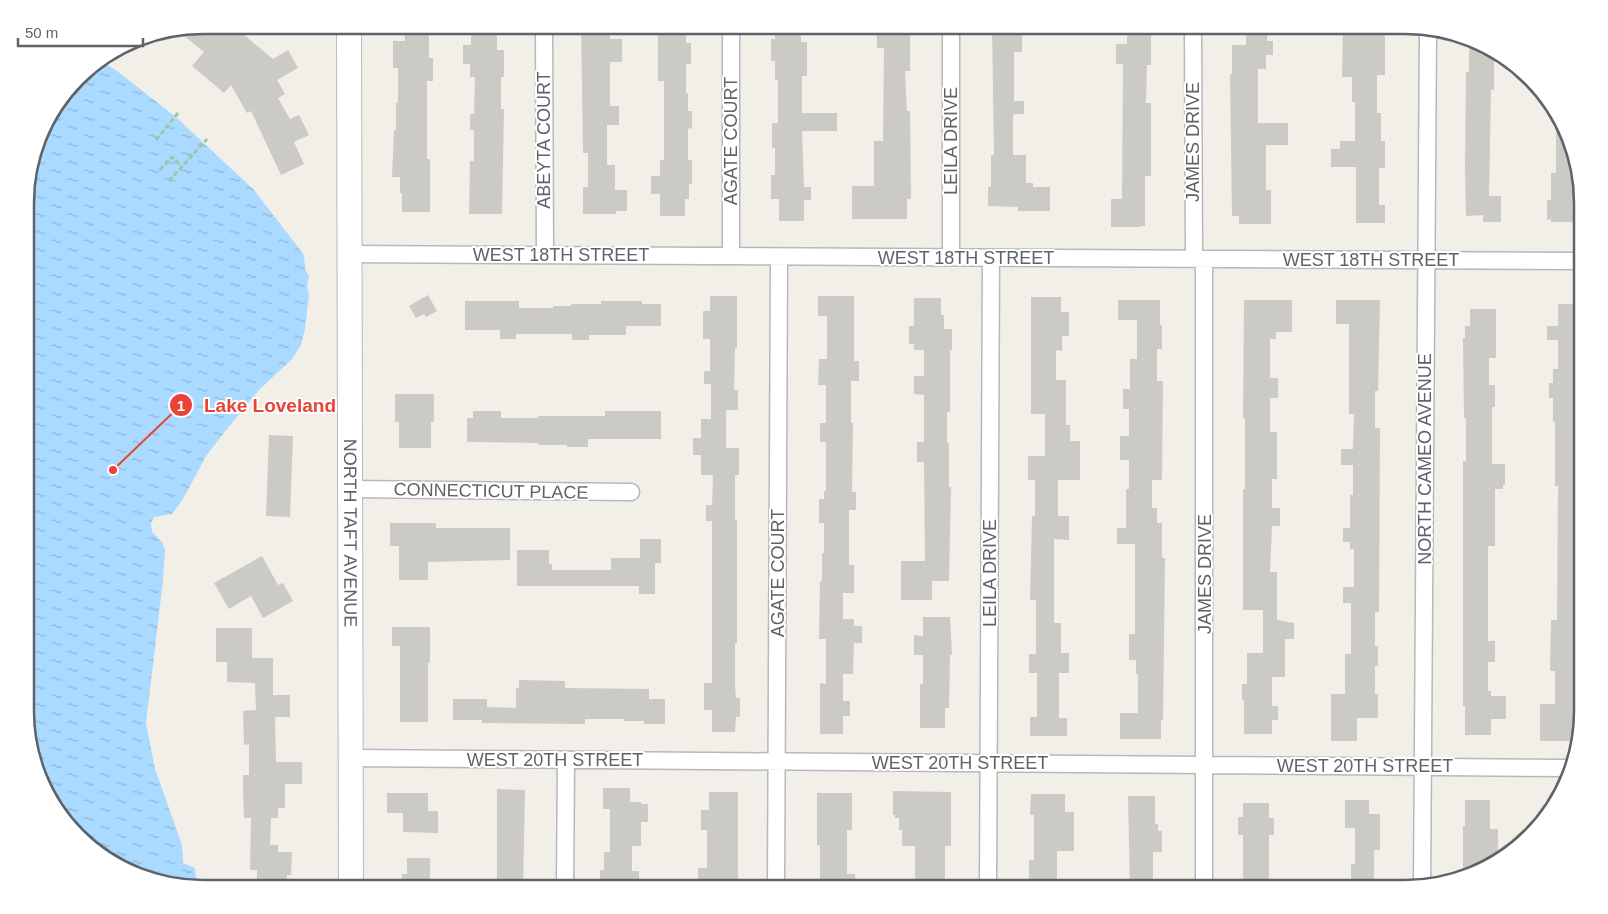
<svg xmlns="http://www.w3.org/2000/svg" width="1608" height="914" viewBox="0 0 1608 914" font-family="Arial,sans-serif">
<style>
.water{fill:url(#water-ripples)}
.building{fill:#cccac5}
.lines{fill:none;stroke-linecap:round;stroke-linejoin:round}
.minor-casing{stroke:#b5b8bc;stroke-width:19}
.secondary-casing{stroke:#b6babf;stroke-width:26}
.path{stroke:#9cc7a9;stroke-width:3;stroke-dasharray:5 2.5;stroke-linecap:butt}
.minor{stroke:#fff;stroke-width:16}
.secondary{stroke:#fff;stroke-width:24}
.labels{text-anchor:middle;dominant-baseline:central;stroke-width:4;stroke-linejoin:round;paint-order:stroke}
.street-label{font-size:18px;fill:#5f6368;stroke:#fff}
.rim{fill:none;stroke:#5f6368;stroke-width:2.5}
.leader{fill:none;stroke:#ea4335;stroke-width:2}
.callout-dot{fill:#ea4335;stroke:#fff;stroke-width:2}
.mark-label{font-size:15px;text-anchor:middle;font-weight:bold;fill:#fff}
.callout-label{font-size:19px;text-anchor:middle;font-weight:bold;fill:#ea4335;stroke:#fff;stroke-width:4;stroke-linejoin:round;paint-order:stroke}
</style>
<defs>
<pattern id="water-ripples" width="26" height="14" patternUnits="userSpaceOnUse" patternTransform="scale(1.25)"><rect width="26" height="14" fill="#aadaff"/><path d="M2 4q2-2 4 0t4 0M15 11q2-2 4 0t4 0" fill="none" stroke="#8eb4d2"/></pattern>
</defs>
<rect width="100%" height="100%" fill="#f1efe8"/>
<path class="water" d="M100 60 117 71 177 118 254 190 304 255 305 268 309 277 307 286 309 294 305 329 301 345 292 359 258 391 226 430 206 456 183 499 172 514 154 517 151 524 152 532 162 542 165 550 163 580 146 723 155 769 182 845 183 863 195 868 197 887 114 865 55 810 26 734V180L43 124 85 69Z"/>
<path class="building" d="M203 25H232L273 59 288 50 298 68 277 80 285 94 278 98 290 119 299 115 309 135 294 142 304 164 281 175 251 111 247 113 231 85 224 93 192 66 204 52 177 30Z
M405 25H429V58H433V81H427V159H430V212H402V193H400V177H392L394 130H396V103H398V68H393V41H405Z
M581 25H610V39H622V62H610V106H619V125H607V165H615V190H627V211H616V214H583V187H588V153H583Z
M658 25H686V43H691V64H686V93H688V111H692V129L688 128V160H692V184H689V199H685V216H660V194H651V176H660V160H664V81H658Z
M775 25H801V42H807V76H802V113H837V131H802L804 187H811V200H804V221H779V199H771V175H775V148H772V123H778V80H775V61H771V39H775Z
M884 25H910V71H905L907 111H910L911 199H907V219H852V186H874V141H883L884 48H877V31H884Z
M992 25H1014V35H1022V52H1014V101H1024V114H1014L1013 117V155H1026V183H1033V187H1050V211H1018V207L988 206V187H991V155H994Z
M1127 25H1151V65H1147L1146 103H1151V176H1145V226H1140V227H1111V199H1122L1123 64H1116V44H1127Z
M1246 25H1267V41H1273V55H1266V69H1258V123H1288V145H1266V190H1271V224H1239V216H1232L1230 74H1232V45H1246Z
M1343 25H1385V75H1377V113H1381V141H1385V168H1379V205H1385V223H1356V167H1331V149H1340V141H1355V102H1352V77H1342Z
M471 27H497V50H504V77H501V109H504L502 214H469L470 161H474V130H470V114H474L475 77H470V64H463V45H471Z
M1469 42 1494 49V90H1491L1489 196H1501V222H1483V215L1466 216 1465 167 1466 72H1469Z
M1556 120H1558L1578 176V196H1583V222H1551V219L1547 220V200H1551V173H1556Z
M428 295 437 311 426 317 424 314 416 318 409 306Z
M710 296H737V348H735L734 390H738V410H726V448H739V475H735V519L737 520V643H735V683L736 698H740V717H736L735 732H712V710H704V683H712V521H706V505H712L713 475H701V455H693V438H701V419H711V384H704V371H710V339H703V311H710Z
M818 296H854V361H859V381H851V423H853L852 492H856V510H849V565H854V593H843V619H854V626H862V643H854L853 674H843V701H850V716H843V734H820V683L826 684V639H819L820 581H822V553H824V523H819V499H824V491H826V442H820V423H826V385H818L819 359H827V316H818Z
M1031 297H1061V312H1069V336H1062V351L1056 350V380H1066V425H1070V441H1080V480H1058V516H1069V540L1054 539V623H1061V653H1069V673H1059V718H1067V736H1030V717H1037V673H1029V654H1036V600H1030L1032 516H1035V480H1028V456H1045V414H1031Z
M914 298H941V315H944V329H952V350H950V412H947V443H949V487H951L949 581H932V600H901V561H925L924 462H917V442H924V395L914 394V376H924V350H914V344H909V326H914Z
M1118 300H1160V325H1162V349H1157V381H1163L1162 480H1152V508H1157V523H1162V558H1165L1163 720H1161V739H1120V713H1138V674H1136V660H1129V634H1135V544H1117V528H1126V489H1129V460H1120V436H1129V409H1123V389H1130V359H1137V320H1118Z
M1244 300H1292V332H1276V339H1270V378H1278V398H1270V432H1277V479H1272V508H1280V526H1272L1270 572H1277V620L1294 623V639H1285V677H1272V706H1278V720H1272V734H1244V700H1242V684H1247V653H1263V610H1243V489H1245V418H1243Z
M1336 300H1380L1378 391H1375V428H1380L1379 612H1375V646H1378V666H1375V694H1378V718H1357V741H1331V694H1345V654H1351V603H1343V587H1354V549H1350V542H1343V528H1350V495H1353V465H1341V449H1353L1354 414H1349V324H1336Z
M465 301H519V308H553V306H571V304H601V301H642V304H661V326H626V335H589V340H572V334H516V339H500V330H465Z
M1558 304H1582V358H1577V386H1582V467H1577V500H1582V544H1578V576H1582L1581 671H1579V735L1577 741H1540V704H1555V671H1550L1551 620H1557L1558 486H1555V422H1553V398H1549V383H1553V369H1558V340H1547V326H1558Z
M1470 309H1496V358H1489V385H1495V407H1492V464H1505V485H1503V489H1495V546H1488V641H1495V662H1488V691H1491V696H1506V719H1491V735H1465V706H1463V461H1466V418H1464L1463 338H1465V326H1470Z
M395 394H434V422H431V448H399V422H395Z
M473 411H501V418H538V416H605V411H661V439H588V447H567V445H538V443L467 442V418H473Z
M269 435 293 436 290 517 266 516Z
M390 523H436V528H510V560L428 562V580H399V546H390Z
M640 539H661V563H655V594H639V586H517V550H549V564H552V570H611V558H640Z
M262 556 278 585 283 583 293 601 263 618 251 596 229 609 214 583Z
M923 617H950L952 655H950L949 708H945V728H920V684H923V655H914V635L923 636Z
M392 627H430V663H428V722H400V646H392Z
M216 628H252V658H273V695H290V717H275L276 762H302V784H285V808H278V818H271L270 845H278V852H292L291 875H287V889H257V870H250L251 818H244L243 792V775H249V744L244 745 243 711 256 710 255 683 227 682V662H216Z
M519 680 565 681V688L649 689V699H665V724H644V721H624V719H585V724L482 723V720H453V699H487V707L516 708V688H519Z
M603 788H630V802H641V804H648V822H641V846H632V871H639V889H600V870H604V852H610V809H603Z
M497 789 525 790 523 889H497Z
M893 791 951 792V846H945V889H915V846H902V830H899V818H895V815H893Z
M709 792H738V889H698V868H707V830H701V810H709Z
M387 793H428V811H438V833L403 832V813H387Z
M817 793H852V830H847V874H855V889H820V845H817Z
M1031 794H1065V812H1074V851H1057V889H1029V860H1034V815H1030Z
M1128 796H1155V824H1158V831H1162V852H1153V889H1130Z
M1345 800H1369V814H1380V850H1374V889H1351V864H1355V828H1345Z
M1465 800H1490V829H1498V861L1463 873V826H1465Z
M1243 803H1269V818H1274V835H1269V889H1243V835H1238V817H1243Z
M407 858H430V889H402V874H407Z"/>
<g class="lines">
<g class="minor-casing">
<path id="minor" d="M544 25 545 255
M731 25V256
M1193 25 1194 259
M350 254 1583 261
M951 257V25
M350 489 631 492
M351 758 1569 768
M1422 887 1428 31
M565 889 566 760
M776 889 779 257
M988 889 991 258
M1204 889V259"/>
</g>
<g class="secondary-casing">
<g id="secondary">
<path id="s1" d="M349 25 351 889"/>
</g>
</g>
<path class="path" d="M156 140 178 113
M160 170 172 157 182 167
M169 181 207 139"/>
<use href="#minor" class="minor"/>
<use href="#secondary" class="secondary"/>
</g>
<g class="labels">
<g class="street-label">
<text transform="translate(544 140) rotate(-90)">ABEYTA COURT</text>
<text transform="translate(731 141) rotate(-90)">AGATE COURT</text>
<text transform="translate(951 141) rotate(-90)">LEILA DRIVE</text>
<text transform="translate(1193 142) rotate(-90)">JAMES DRIVE</text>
<text x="561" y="255">WEST 18TH STREET</text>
<text x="966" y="258">WEST 18TH STREET</text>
<text x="1371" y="260">WEST 18TH STREET</text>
<text transform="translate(1425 459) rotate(-90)">NORTH CAMEO AVENUE</text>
<text transform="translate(491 491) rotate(1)">CONNECTICUT PLACE</text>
<text stroke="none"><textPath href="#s1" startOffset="508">NORTH TAFT AVENUE</textPath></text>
<text transform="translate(778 573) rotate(-90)">AGATE COURT</text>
<text transform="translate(990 573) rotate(-90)">LEILA DRIVE</text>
<text transform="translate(1205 574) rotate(-90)">JAMES DRIVE</text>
<text x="555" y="760">WEST 20TH STREET</text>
<text x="960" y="763">WEST 20TH STREET</text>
<text x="1365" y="766">WEST 20TH STREET</text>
</g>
</g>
<path d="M0 0H1608V914H0ZM203 34H1405A169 169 0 0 1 1574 203V711A169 169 0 0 1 1405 880H203A169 169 0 0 1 34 711V203A169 169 0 0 1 203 34Z" fill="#fff" fill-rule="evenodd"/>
<path class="rim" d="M203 34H1405A169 169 0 0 1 1574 203V711A169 169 0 0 1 1405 880H203A169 169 0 0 1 34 711V203A169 169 0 0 1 203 34Z"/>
<path class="leader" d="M113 470L181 405"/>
<g class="callout-dot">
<circle cx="113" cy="470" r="5"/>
<circle cx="181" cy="405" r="12"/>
</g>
<g class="mark-label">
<text x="181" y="411">1</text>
</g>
<g class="callout-label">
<text x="270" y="412">Lake Loveland</text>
</g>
<path d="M18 38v8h125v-8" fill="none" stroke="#5f6368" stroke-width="2.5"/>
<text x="25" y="38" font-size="15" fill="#5f6368" stroke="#ffffff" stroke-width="4" paint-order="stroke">50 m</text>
</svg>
